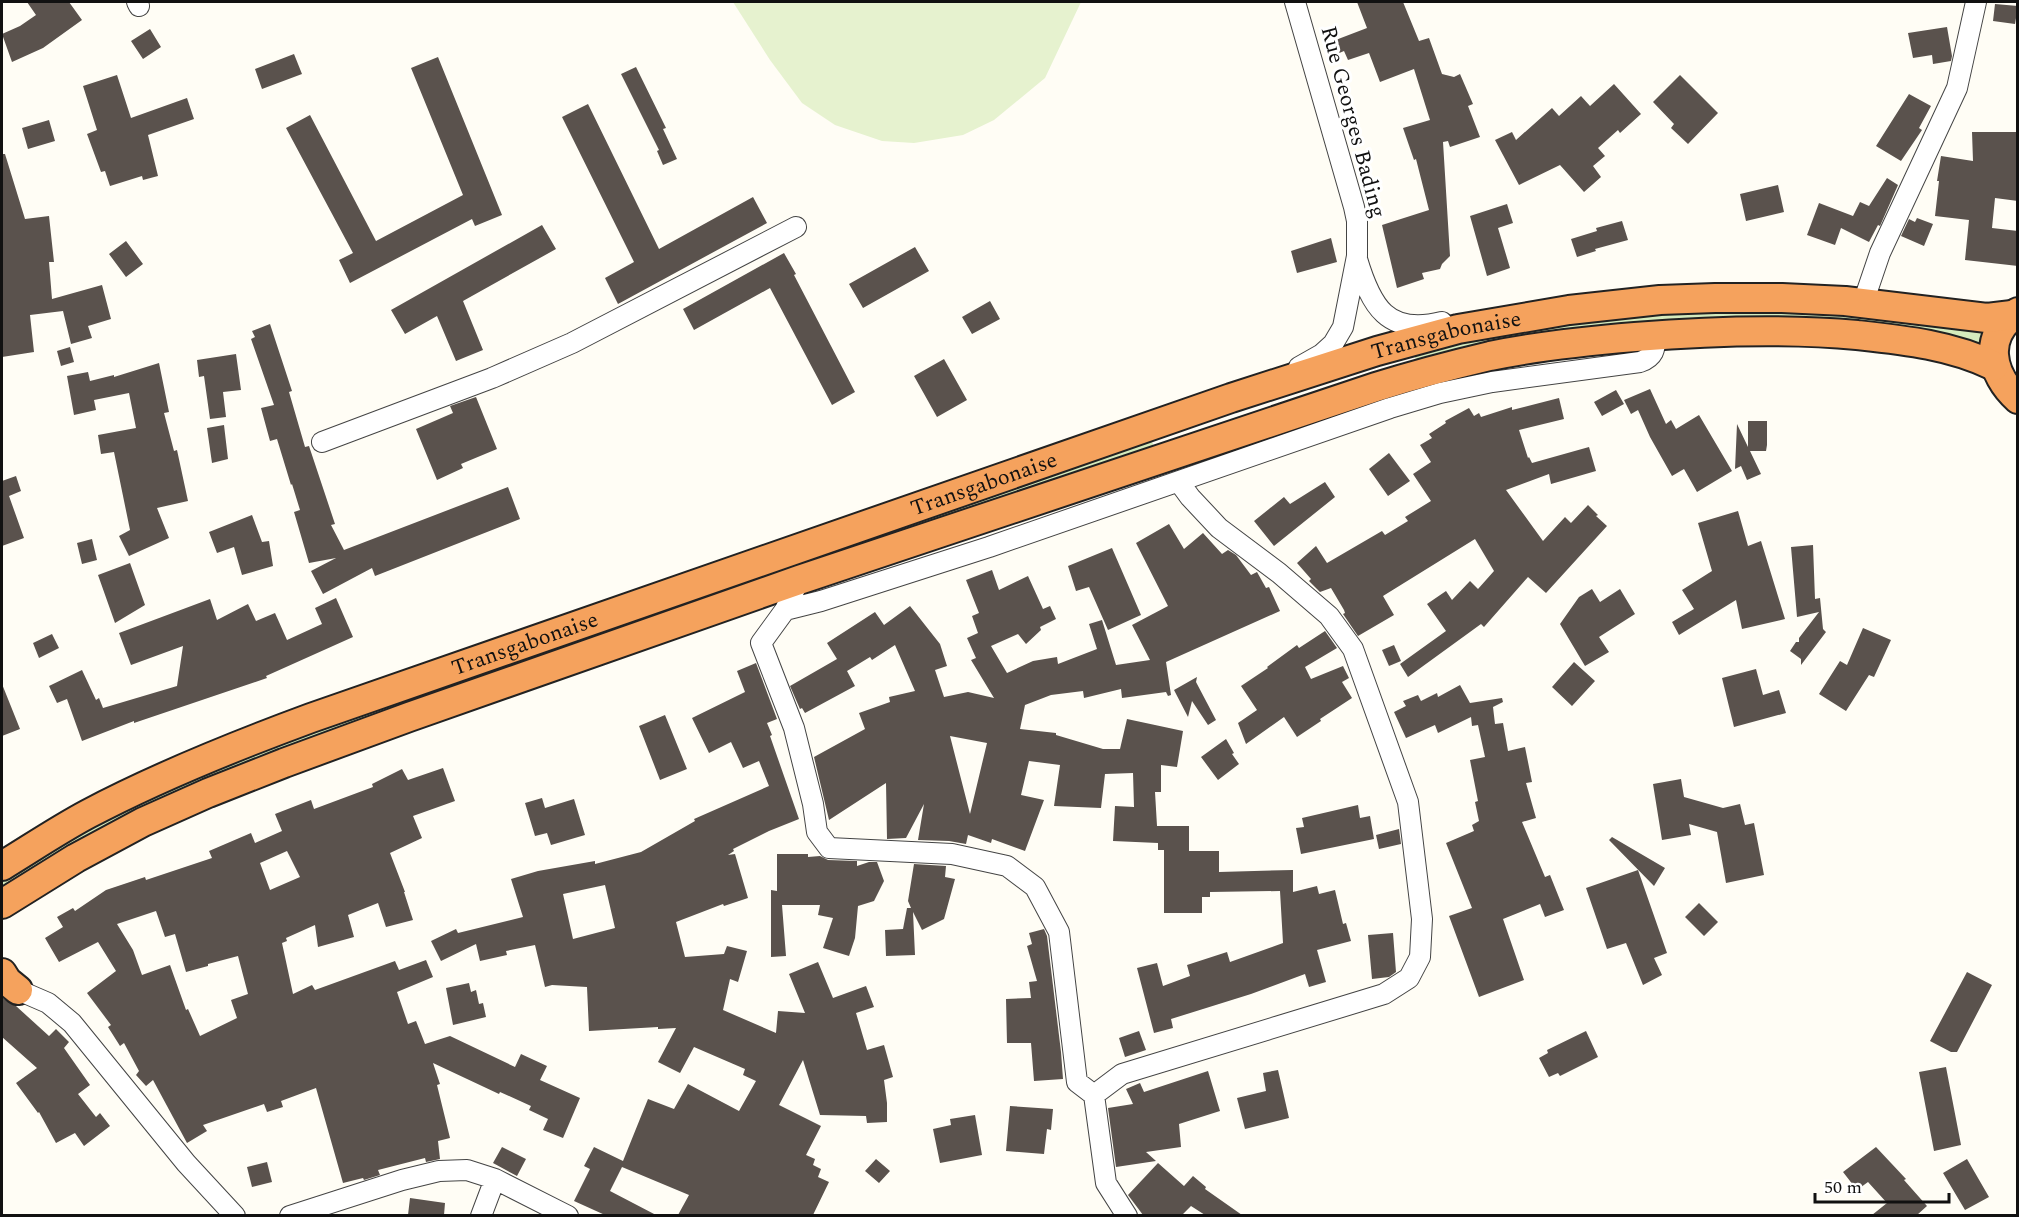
<svg xmlns="http://www.w3.org/2000/svg" width="2019" height="1217" viewBox="0 0 2019 1217" font-family="Spectral,serif">
<style>
.green{fill:#d5ebbd}
.pitch{fill:#e6f2cf}
.building{fill:#5a524d;fill-rule:evenodd}
.lines{fill:none;stroke-linecap:round;stroke-linejoin:round}
.minor-casing{stroke:#444;stroke-width:22}
.highway-casing{stroke:#222;stroke-width:32}
.minor{stroke:#fff;stroke-width:20}
.highway{stroke:#f5a25d;stroke-width:28}
.labels{text-anchor:middle;dominant-baseline:central;stroke-width:6;stroke-linejoin:round;paint-order:stroke}
.street-label{font-size:22px;fill:#111;stroke:#fff}
</style>
<rect width="100%" height="100%" fill="#fffdf5"/>
<path class="green" d="M1711 309 1842 312 1982 330 1980 346 1928 333 1421 361 1415 358 1413 353 1518 328Z
M1151 440 1154 446 1129 457 768 580 764 571Z
M511 661 514 668 2 890V880L76 832 215 767Z"/>
<path class="pitch" d="M733 2H1081L1045 78 994 120 963 135 914 143 882 141 835 125 802 103 770 60Z"/>
<path class="building" d="M27 2H69L82 20 43 48 12 62 2 34 20 26 36 15Z
M1357 2H1403L1419 41 1429 38 1442 74 1454 77 1460 74 1473 104 1468 106 1480 137 1450 147 1448 141 1443 142 1450 256 1442 264 1440 269 1422 273 1424 279 1397 288 1382 225 1429 210 1416 159 1414 160 1403 128 1430 120 1414 69 1380 82 1369 53 1348 60 1344 51 1337 54 1333 41 1367 28Z
M1995 4 2018 6 2015 24 1993 21Z
M1947 27 1952 56 1951 61 1933 64 1932 55 1913 58 1908 33Z
M150 29 161 47 143 59 131 41Z
M294 54 302 74 262 89 255 69Z
M438 57 502 215 475 226 472 219 350 283 339 260 353 253 286 128 310 115 376 241 463 195 411 68Z
M636 67 666 128 663 129 677 159 663 165 657 151 659 150 621 74Z
M117 75 131 118 187 98 194 119 148 135 158 176 143 180 142 176 110 186 105 171 101 172 87 134 97 130 83 86Z
M1680 75 1718 113 1688 144 1671 128 1674 124 1653 102Z
M1614 84 1641 114 1620 133 1618 130 1598 148 1605 156 1593 166 1601 177 1584 192 1560 165 1519 185 1495 140 1512 132 1516 140 1552 108 1559 116 1581 96 1590 106Z
M1909 94 1931 106 1919 128 1922 130 1901 161 1876 146Z
M588 104 659 249 753 197 767 223 618 304 605 278 634 262 562 117Z
M49 120 55 141 28 149 22 128Z
M1972 132H2018V201L1995 198 1992 228 2018 231V266L1965 260 1969 220 1935 216 1939 181H1937L1941 156 1973 161Z
M2 154H5L25 219 49 216 54 262H49L52 299 102 285 111 319 88 326 92 338 71 344 63 311 30 315 34 352 2 357Z
M1887 178 1898 185 1880 226 1878 225 1869 242 1841 228 1835 245 1807 235 1819 203 1853 216 1860 202 1869 206Z
M1778 185 1784 212 1746 221 1740 194Z
M1507 204 1513 223 1498 228 1510 268 1487 276 1470 216Z
M1917 218 1933 224 1924 246 1901 236 1909 219 1915 222Z
M1622 221 1628 240 1595 249 1596 251 1577 257 1571 239 1597 231 1596 228Z
M542 225 556 249 463 301 483 350 456 361 437 316 405 334 391 310Z
M1331 238 1337 262 1297 273 1291 251Z
M126 241 143 264 126 277 109 254Z
M915 247 929 271 863 308 849 284Z
M784 253 796 274 794 275 855 392 832 405 770 288 694 330 683 309Z
M990 301 1000 319 972 334 962 317Z
M270 324 292 391 289 392 305 447 309 446 335 524 331 525 344 550 508 487 520 519 375 576 372 568 323 594 311 571 336 558 309 563 294 512 300 510 292 484 291 485 277 439 270 441 261 408 274 405 251 339 255 337 252 331Z
M70 347 74 362 61 366 57 351Z
M236 354 241 390 223 392 226 417 210 419 204 376 199 377 197 360Z
M944 359 967 400 937 417 914 376Z
M159 363 169 412 164 413 174 451 177 450 188 501 157 508 169 538 129 556 119 536 130 530 114 452 101 454 98 435 136 428 129 393 94 400 96 410 74 415 67 376 88 372 90 381 114 375V377Z
M1650 389 1666 424 1671 420 1676 429 1699 415 1732 471 1697 492 1684 469 1672 476 1650 437 1638 410 1631 414 1624 400Z
M1616 390 1624 404 1602 416 1594 402Z
M476 397 497 449 461 464 463 468 437 480 416 429 453 413 450 406Z
M1559 398 1564 419 1519 430 1528 458 1529 457 1532 463 1589 447 1596 471 1551 484 1549 474 1506 490 1543 541 1565 517 1571 523 1588 505 1598 515 1596 516 1607 526 1546 593 1528 577 1484 627 1481 624 1408 677 1400 664 1446 631 1427 604 1446 591 1452 600 1470 581 1478 589 1494 571 1475 539 1383 596 1394 615 1358 636 1343 614 1345 613 1344 610 1331 588 1320 592 1309 581 1311 579 1297 563 1316 546 1327 563 1382 531 1385 535 1408 521 1405 517 1431 501 1413 474 1431 462 1420 445 1432 438 1429 434 1446 423 1445 421 1469 408 1474 416 1479 413 1481 417 1512 407V410Z
M1748 421H1767V445L1766 451H1750L1761 474 1747 480 1741 466 1735 469 1737 424 1748 447Z
M224 425 228 459 212 463 207 428Z
M1389 453 1410 481 1388 496 1369 469Z
M16 476 21 491 9 496 24 538 2 546V481Z
M1325 482 1335 497 1274 546 1254 521 1284 497 1290 504Z
M1738 511 1748 546 1761 541 1785 619 1742 629 1736 600 1679 635 1672 622 1694 609 1682 590 1712 571 1698 523Z
M252 515 262 542 269 541 273 566 242 575 234 547 217 553 209 532Z
M1169 524 1184 549 1203 533 1222 554 1228 550 1236 555 1251 575 1257 572 1266 588 1269 587 1280 611 1166 662 1171 695 1168 696 1166 692 1122 698 1121 689 1084 698 1083 691 1051 695 1025 705 1020 729 1056 733V735L1103 749H1120L1127 719 1183 731 1177 767 1161 765V792H1155L1157 826H1189V851H1219V872L1293 870V892L1317 886 1319 894 1335 890 1343 924 1346 923 1351 941 1317 950 1326 982 1309 987 1305 974 1251 994 1171 1019 1173 1028 1154 1033 1137 968 1157 963 1163 986 1190 976 1187 965 1227 952 1230 962 1283 943 1280 891 1210 892V897H1202V913H1164V850H1158V843L1113 841 1115 806 1134 807 1133 773 1105 774 1101 808 1054 806 1060 765 1029 761 1021 795 1044 800 1025 851 992 839 991 843 968 835 966 844 949 841 918 840 924 804 906 838 887 839 886 783 829 820 814 757 865 729 859 713 890 702 889 697 915 691 895 645 872 660 870 657 847 671 855 686 805 713 802 708 800 709 790 686 837 659 827 643 875 612 884 625 910 606 940 644 947 666 935 670 944 697 968 692 994 698 971 660 976 658 967 638 978 633 972 616 979 613 966 580 992 570 999 590 1028 576 1043 609 1050 606 1056 619 1040 627 1041 630 1026 644 1018 634 991 646 1007 673 1033 661 1057 657 1058 664 1097 649 1089 624 1102 620 1116 665 1150 660 1132 625 1168 606 1136 543ZM950 736 987 743 970 814Z
M92 539 97 560 82 564 77 543Z
M1813 545 1815 599 1820 598 1823 629 1826 632 1801 665V659L1790 651 1796 642H1799V638L1819 612 1797 617 1791 547Z
M1112 548 1141 615 1108 630 1089 587 1076 591 1068 566Z
M130 563 145 605 115 623 98 575Z
M1592 589 1600 602 1620 589 1635 614 1599 637 1609 652 1585 666 1560 624 1579 597Z
M336 598 353 637 266 676 267 678 134 723V721L82 741 67 699 57 703 49 686 82 670 96 700 99 698 103 708 177 686 183 646 131 665 119 633 210 599 217 620 248 604 256 621 275 613 287 640 322 624 315 608Z
M1863 628 1891 640 1874 677 1869 675 1846 711 1819 694 1840 661 1847 665Z
M1325 631 1337 648 1305 667 1311 679 1343 666 1349 678 1342 682 1352 698 1320 719 1321 721 1297 737 1284 717 1246 744 1238 723 1257 710 1241 686 1268 668 1267 667 1297 645 1299 648Z
M52 634 59 648 39 658 33 643Z
M1394 645 1401 661 1389 666 1382 650Z
M1574 662 1595 681 1572 706 1552 687Z
M756 663 777 719 767 723 772 735 770 736 799 819 769 831 733 849 734 851 728 855 735 854 748 898 724 906 723 904 676 922 685 957 724 954 727 946 747 951 738 982 730 979 723 1010 776 1033 778 1011 805 1013 789 974 818 962 833 998 866 986 874 1007 856 1013 867 1050 884 1045 893 1077 884 1080 887 1103V1122L867 1123 866 1116 820 1115 803 1060 779 1105 821 1126 806 1155 815 1159 813 1165 821 1169 818 1177 829 1182 813 1215H678L689 1195 622 1167 610 1191 656 1215H605L574 1201 590 1169 584 1166 594 1147 623 1161 648 1099 674 1109 688 1084 739 1111 756 1081 743 1075 745 1069 694 1047 680 1073 658 1062 676 1028 658 1029V1027L589 1031 587 987 552 985 545 987 535 945 506 951 507 955 480 961 476 944 441 961 431 941 456 929 458 933 523 917 511 879 538 871 595 861V864L641 852 695 821 694 819 769 786 759 761 743 768 731 742 709 753 692 718 745 692 737 671ZM605 885 615 928 573 939 563 894Z
M1756 669 1763 695 1779 690 1786 713 1734 727 1722 678Z
M1197 677 1196 682 1216 720 1208 725 1192 701 1188 717 1174 690Z
M2 684 20 729 2 736Z
M1460 685 1470 703 1502 698 1503 702 1493 707 1495 724 1503 723 1508 751 1525 747 1532 782 1526 783 1536 818 1522 822 1545 877 1550 875 1564 910 1545 917 1540 904 1503 919 1524 980 1479 997 1449 916 1472 908 1446 843 1474 831 1472 825 1479 821 1475 802 1478 801 1470 760 1485 757 1478 725 1472 726 1471 717 1438 733 1435 725 1406 738 1394 712 1406 706 1403 701 1418 695 1421 701 1437 693 1438 697Z
M665 715 687 769 660 780 639 726Z
M1226 739 1234 753 1232 754 1239 764 1218 780 1201 757Z
M443 768 455 801 413 816 422 838 390 853 405 892H404L413 920 386 927 378 903 348 915 354 937 318 947 315 925 286 938 287 941 282 943 293 994 312 985 315 990 395 961 399 970 426 960 433 977 397 992 408 1024 416 1021 425 1044 450 1036 515 1067 521 1054 547 1066 540 1080 580 1098 563 1138 543 1130 548 1119 529 1110 531 1106 500 1092 499 1094 433 1063 440 1084 437 1085 450 1138 438 1141 440 1159 426 1162 425 1158 378 1170 380 1175 364 1180 363 1178 343 1183 316 1088 281 1101 283 1107 267 1112 264 1104 203 1125 207 1131 187 1143 153 1080 146 1086 136 1075 139 1071 124 1043 120 1046 108 1027 111 1025 87 993 116 971 98 942 59 962 45 938 63 927 57 917 73 908 75 911 106 890 145 877 146 880 212 858 209 851 251 833 255 843 282 831 275 814 311 800 314 809 373 787 372 784 402 769 408 780ZM287 851 300 877 270 890 260 863ZM156 911 165 937 175 934 186 972 208 966V964L238 956 248 994 231 1000 237 1018 200 1036 188 1009 186 1010 170 965 142 975 133 950 117 924Z
M1681 779 1684 797 1723 808 1740 804 1745 825 1754 823 1764 875 1726 883 1717 832 1689 824 1691 835 1662 840 1653 784Z
M542 798 545 808 574 799 585 835 551 845 547 833 535 836 525 803Z
M1358 805 1360 818 1370 816 1374 839 1301 854 1296 828 1304 827 1302 818Z
M1399 829 1401 844 1379 849 1376 835Z
M1612 837 1665 868 1654 886 1609 840Z
M777 854H808V857L820 856 828 860 857 861V866L869 862H877L884 881 874 901 858 906 855 938 849 956 823 948 833 918 818 915 820 905H782L786 956 771 957V890L777 891Z
M914 864 946 866 945 877 955 879 944 919 922 930 913 912 915 955 886 956 885 930 903 929 907 908H911L908 901Z
M1638 870 1667 953 1654 958 1662 975 1643 985 1626 943 1607 949 1586 888Z
M1699 903 1718 922 1704 936 1685 917Z
M1044 929 1047 936 1061 1052 1063 1079 1034 1081 1031 1043H1007L1006 999 1031 998 1029 982 1037 981 1027 946 1032 944 1029 933Z
M1393 933 1396 972 1389 977 1372 979 1368 935Z
M1967 972 1992 985 1957 1052H1951L1930 1041Z
M469 983 471 992 476 990 479 1004 483 1003 486 1017 453 1025 446 988Z
M2 998 16 1006 49 1036 56 1029 69 1042 64 1048 90 1085 78 1094 96 1117 100 1113 110 1126 84 1146 75 1133 56 1143 39 1112 38 1113 16 1083 37 1068 2 1037Z
M1139 1031 1146 1050 1125 1057 1119 1038Z
M1586 1031 1598 1057 1560 1076 1558 1073 1549 1077 1539 1058 1548 1053 1547 1050Z
M1946 1067 1961 1145 1934 1151 1919 1072Z
M1278 1070 1289 1118 1245 1129 1237 1098 1266 1091 1263 1073Z
M1208 1071 1220 1111 1179 1124 1181 1147 1146 1152 1156 1161 1116 1167 1108 1108 1133 1104 1126 1089 1140 1083 1144 1092Z
M1010 1106 1053 1109 1051 1130 1047 1129 1044 1154 1006 1151Z
M975 1115 982 1155 940 1163 933 1129 951 1125 950 1119Z
M502 1147 526 1159 517 1176 493 1163Z
M1876 1147 1906 1179 1904 1180 1927 1206 1917 1215H1872L1887 1203 1868 1182 1857 1190 1843 1172Z
M876 1159 890 1171 879 1183 865 1171Z
M1967 1159 1989 1197 1965 1210 1943 1173Z
M267 1162 272 1182 252 1187 247 1167Z
M1158 1163 1184 1186 1193 1176 1206 1187 1205 1189 1242 1215H1205L1191 1206 1182 1215H1143L1128 1195Z
M410 1198 445 1203 444 1215H408Z"/>
<g class="lines">
<g class="minor-casing">
<path id="minor" d="M137 2 139 6
M1295 2 1354 207 1357 221V256L1343 327 1333 344 1322 354 1299 367
M1357 259C1371 306 1387 336 1442 322
M1863 303 1880 253 1957 88 1976 2
M322 442 492 378 572 343 796 227
M799 580 785 610 761 643 794 728 813 804 817 832 829 848 952 854 1007 866 1035 887 1059 932 1077 1082 1094 1095 1122 1074 1384 994 1409 978 1420 957 1422 919 1408 802 1353 649 1329 616 1279 573 1219 528 1190 497 1179 482
M785 610 821 601 989 547 1390 408 1440 393 1492 382 1640 362C1654 357 1655 350 1656 335
M18 990 48 1003 72 1023 186 1163 235 1216
M1094 1095 1106 1183 1127 1216
M290 1216 402 1180 439 1171 467 1170 495 1179 568 1216
M481 1216 495 1179"/>
</g>
<g class="highway-casing">
<g id="highway">
<path d="M2018 312C1982 335 1990 374 2018 399"/>
<path id="s1" d="M2 866C30 849 58 830 88 814 160 776 235 746 311 718L1231 398 1377 351 1458 329 1569 310 1660 300 1715 298H1782L1845 301 1987 318 2012 315"/>
<path d="M2 904 76 858 143 822 208 793 284 763 409 717 799 580 1376 387C1414 375 1452 365 1490 356 1538 346 1586 341 1635 337 1709 331 1783 328 1857 335 1903 340 1952 345 1994 366"/>
<path d="M2 973 7 981 18 990"/>
</g>
</g>
<use href="#minor" class="minor"/>
<use href="#highway" class="highway"/>
</g>
<g class="labels">
<g class="street-label">
<text transform="translate(1353 122) rotate(75)">Rue Georges Bading</text>
<text stroke="none"><textPath href="#s1" startOffset="1542">Transgabonaise</textPath></text>
<text stroke="none"><textPath href="#s1" startOffset="1056">Transgabonaise</textPath></text>
<text stroke="none"><textPath href="#s1" startOffset="570">Transgabonaise</textPath></text>
</g>
</g>
<rect width="2019" height="1217" fill="none" stroke="#111111" stroke-width="6"/>
<path d="M1815 1193v9h134v-9" fill="none" stroke="#111111" stroke-width="3"/>
<text x="1824" y="1193" font-size="18" fill="#111111" stroke="#ffffff" stroke-width="4.5" paint-order="stroke">50 m</text>
</svg>
